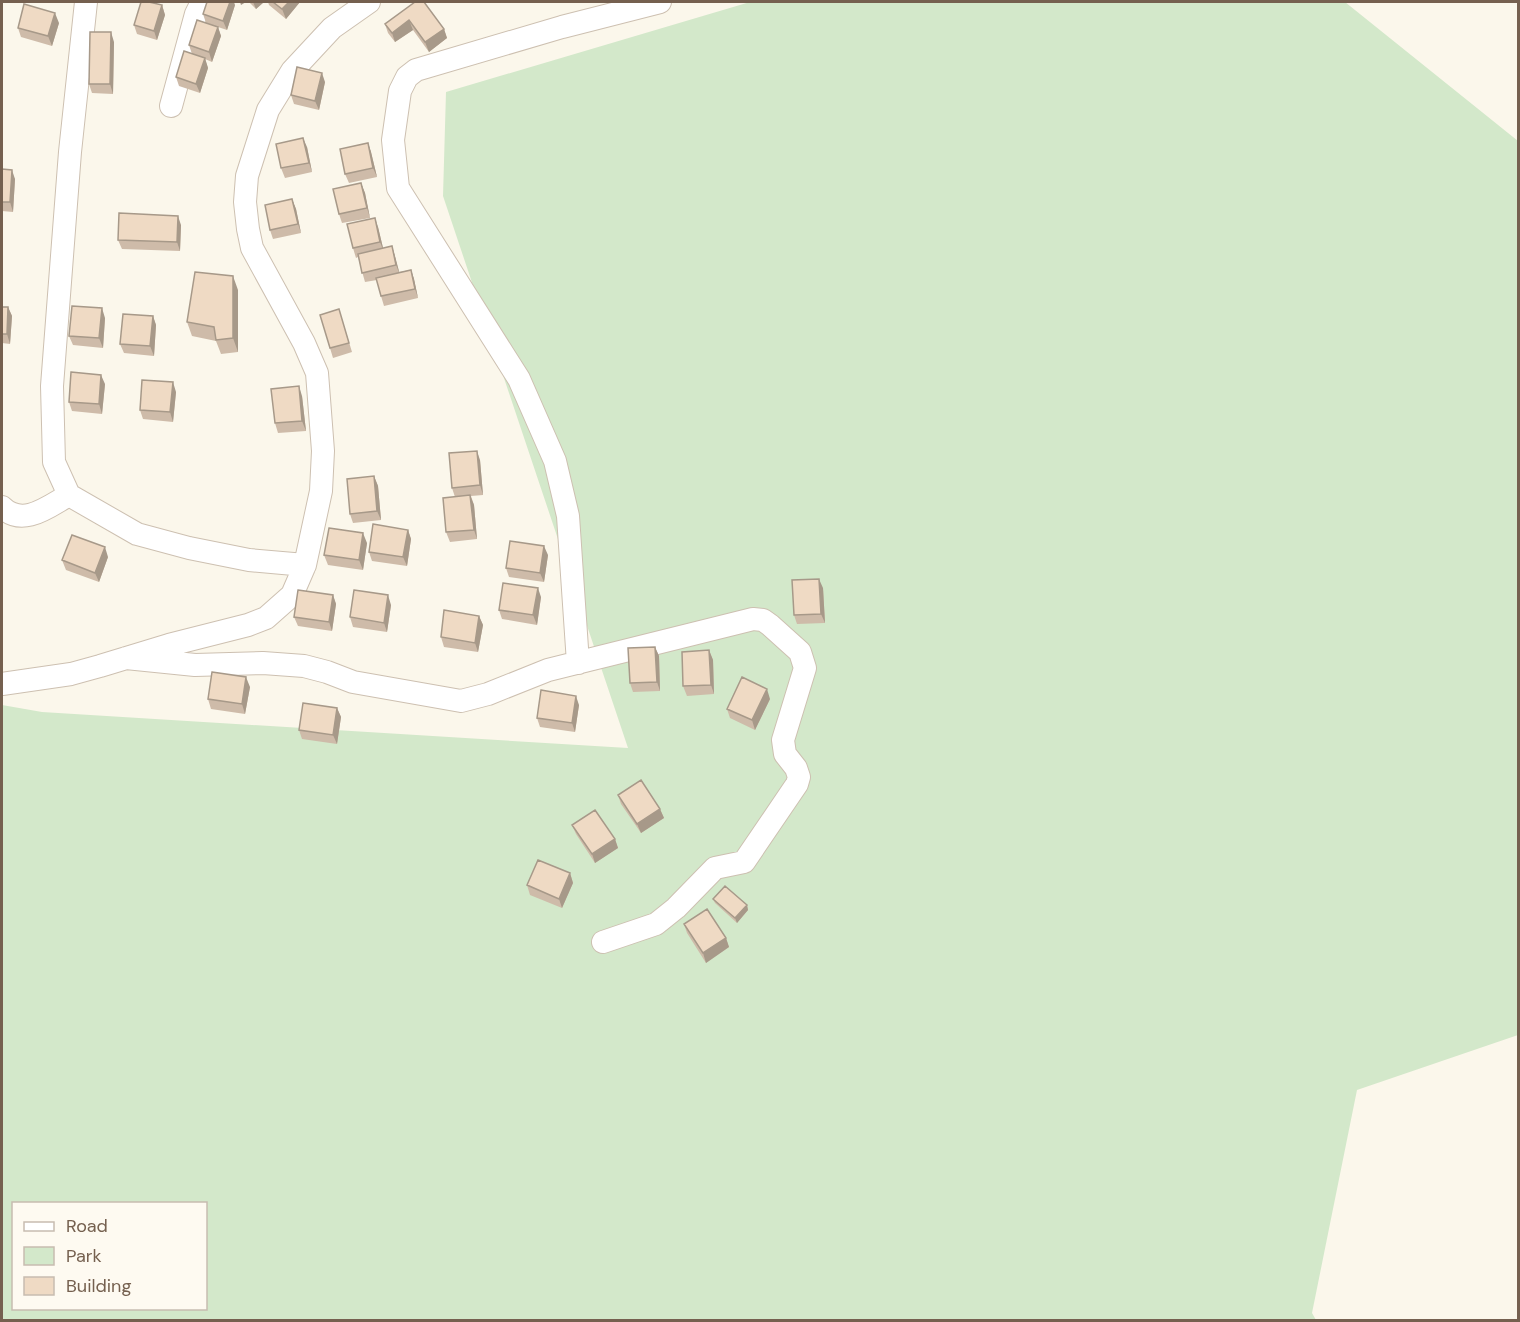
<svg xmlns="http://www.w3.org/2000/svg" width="1520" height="1322" viewBox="0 0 1520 1322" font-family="'DM Sans',sans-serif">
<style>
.green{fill:#d3e8ca;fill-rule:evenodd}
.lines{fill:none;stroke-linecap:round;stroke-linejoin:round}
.street-casing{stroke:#cdc0b1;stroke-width:24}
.street{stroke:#fff;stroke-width:22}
.wall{fill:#cebba9}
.shaded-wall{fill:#a79989}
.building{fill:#efdac4;stroke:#a79989;stroke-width:1.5}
</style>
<rect width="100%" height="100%" fill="#fbf7eb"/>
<path class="green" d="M750 2H1345L1518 141V1035L1357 1090 1312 1313 1316 1320H2V705L42 712 628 748 443 196 446 92ZM14 1204H206V1308H14Z"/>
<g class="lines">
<g class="street-casing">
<path id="street" d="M86 2 70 152 52 386 54 462 69 495 137 534 189 548 249 560 305 565
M171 106 196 14 202 2
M2 507C23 528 49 506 69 495
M126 658 195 665 263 663 304 666 327 672 353 682 461 701 488 694 548 670 753 619 763 620 770 625 800 652 805 668 783 740 785 754 796 768 799 777 797 784 744 862 715 868 676 908 656 924 603 942
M578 663 568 516 555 461 519 379 398 188 393 140 400 91 407 77 416 70 562 27 660 2
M2 684 71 674 100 666 169 645 248 625 266 618 292 595 305 565 321 491 323 451 317 373 304 343 252 248 248 229 245 202 247 176 268 110 292 71 332 28 369 2"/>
</g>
<use href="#street" class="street"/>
</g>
<path class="wall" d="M249 2H264L256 9Z
M268 2H300L286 19 269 5Z
M415 2 444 29 447 38 429 52 413 30 395 42 388 33 385 24Z
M162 5 165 15 157 40 137 34 134 25Z
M235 5 227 30 218 27 221 36 212 62 205 59 208 68 200 93 179 86 176 77 192 54 189 45 206 23 203 14Z
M59 23 52 46 21 37 18 28Z
M114 42 113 94 92 93 89 84Z
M325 82 319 110 294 104 291 95Z
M368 143 371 152 377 177 349 183 345 174Z
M307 147 312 172 285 178 281 168Z
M2 169 15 179 13 212 2 211Z
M361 183 365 193 370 218 342 223 339 214Z
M292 199 296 209 301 233 273 239 270 230Z
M181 225 180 251 122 249 118 240Z
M378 227 383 248 392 246 399 272 411 270 414 279 418 298 384 306 381 296 377 280 365 282 358 257 356 258 353 248Z
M238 290V352L221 354 216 341 192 336 187 322Z
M2 307H8L12 316 10 344 2 343Z
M153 316 156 325 154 356 124 353 120 344Z
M105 318 103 348 73 345 69 336Z
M342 319 352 352 333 358 330 348Z
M105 384 102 414 72 411 69 402Z
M176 392 173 422 143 419 140 410Z
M302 396 306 431 278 433 275 423Z
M480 460 483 495 471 496 474 505 477 539 450 542 446 532 455 497 452 488Z
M374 476 378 486 381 520 353 523 350 514Z
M408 530 411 539 407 566 372 561 369 552Z
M367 543 363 570 328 565 324 555Z
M548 555 544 582 509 577 506 568Z
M108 557 99 582 66 570 62 560Z
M823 588 825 623 797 624 794 615Z
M333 595 336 604 332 631 298 626 294 617Z
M541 597 537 625 502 619 499 610Z
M391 605 387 632 353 627 350 617Z
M479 616 483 625 478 652 444 647 441 637Z
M655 647 659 656 660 691 633 692 630 683Z
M709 650 713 660 714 694 687 696 683 686Z
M250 687 245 714 211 709 208 699Z
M770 699 755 730 730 718 727 709Z
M579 705 575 732 540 727 537 718Z
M337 708 341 717 337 744 302 739 299 730Z
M618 795 660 809 664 818 641 833 621 804Z
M572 825 615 839 618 848 595 863 576 834Z
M570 873 573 883 562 908 530 895 527 885Z
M713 899 747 905 748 910 737 923 715 903Z
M684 924 726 938 729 947 706 963 687 933Z"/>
<path class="shaded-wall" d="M230 2H234L235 5 227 30 223 21Z
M240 2H246L241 5Z
M253 2H264L256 9Z
M289 2H300L286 19 282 9Z
M162 5 165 15 157 40 154 31Z
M55 13 59 23 52 46 48 36Z
M409 20 413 30 395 42 392 33Z
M218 27 221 36 212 62 209 52Z
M444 29 447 38 429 52 425 42Z
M111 32 114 42 113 94 110 84Z
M205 58 208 68 200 93 196 84Z
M322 73 325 82 319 110 315 101Z
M303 138 307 147 312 172 309 163Z
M368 143 371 152 377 177 373 168Z
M12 170 15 179 13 212 10 202Z
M361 183 365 193 370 218 367 208Z
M292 199 296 209 301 233 298 224Z
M178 216 181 225 180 251 177 242Z
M375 218 378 227 384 252 380 242Z
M392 246 395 256 400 275 396 265Z
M411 270 414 279 418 298 415 289Z
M233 276 238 290V352L233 338Z
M8 307 12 316 10 344 7 334Z
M102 308 105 318 103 348 99 338Z
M153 316 156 325 154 356 150 346Z
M101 375 105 384 102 414 99 404Z
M173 382 176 392 173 422 170 412Z
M299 386 302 396 306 431 302 421Z
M477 451 480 460 483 495 480 485Z
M374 476 378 486 381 520 377 511Z
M470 495 474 505 477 539 474 530Z
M408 530 411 539 407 566 403 557Z
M363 533 367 543 363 570 359 560Z
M544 546 548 555 544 582 540 573Z
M105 547 108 557 99 582 95 573Z
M819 579 823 588 825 623 821 614Z
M538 588 541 597 537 625 533 615Z
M333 595 336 604 332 631 329 622Z
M388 595 391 605 387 632 384 623Z
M479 616 483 625 478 652 475 643Z
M655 647 659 656 660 691 657 682Z
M709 650 713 660 714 694 711 685Z
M246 677 250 687 245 714 242 704Z
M767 689 770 699 755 730 752 720Z
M576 696 579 705 575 732 572 723Z
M337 708 341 717 337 744 333 735Z
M660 809 664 818 641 833 637 824Z
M615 839 618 848 595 863 592 854Z
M570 873 573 883 562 908 559 899Z
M747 905 748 910 737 923 735 918Z
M726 938 729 947 706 963 703 953Z"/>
<path class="building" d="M141 2H149L162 5 154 31 134 25Z
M207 2H230L223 21 203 14Z
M273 2H289L282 9Z
M415 2H424L444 29 425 42 409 20 392 33 385 24Z
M24 4 55 13 48 36 18 28Z
M197 20 218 27 209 52 189 45Z
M90 32H111L110 84H89Z
M184 51 205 58 196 84 176 77Z
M297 67 322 73 315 101 291 95Z
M303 138 309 163 281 168 276 144Z
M368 143 373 168 345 174 340 149Z
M2 169 12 170 10 202H2Z
M361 183 367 208 339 214 333 189Z
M292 199 298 224 270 230 265 205Z
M119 213 178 216 177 242 118 240Z
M375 218 380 242 353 248 347 224Z
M392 246 396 265 362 273 358 254Z
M411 270 415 289 381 296 376 278Z
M195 272 233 276V338L216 340 214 327 187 322Z
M72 306 102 308 99 338 69 336Z
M2 307H8L7 334H2Z
M339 309 349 343 330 348 320 315Z
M123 314 153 316 150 346 120 344Z
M71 372 101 375 99 404 69 402Z
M142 380 173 382 170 412 140 410Z
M299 386 302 421 275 423 271 389Z
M477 451 480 485 452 488 449 453Z
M374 476 377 511 350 514 347 479Z
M470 495 474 530 446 532 443 498Z
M373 524 408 530 403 557 369 552Z
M329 528 363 533 359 560 324 555Z
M72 535 105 547 95 573 62 560Z
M510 541 544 546 540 573 506 568Z
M819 579 821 614 794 615 792 580Z
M503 583 538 588 533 615 499 610Z
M298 590 333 595 329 622 294 617Z
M354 590 388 595 384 623 350 617Z
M444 610 479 616 475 643 441 637Z
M655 647 657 682 630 683 628 648Z
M709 650 711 685 683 686 682 652Z
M212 672 246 677 242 704 208 699Z
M742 677 767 689 752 720 727 709Z
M541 690 576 696 572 723 537 718Z
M303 703 337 708 333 735 299 730Z
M641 780 660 809 637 824 618 795Z
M595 810 615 839 592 854 572 825Z
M538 860 570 873 559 899 527 885Z
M725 886 747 905 735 918 713 899Z
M707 909 726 938 703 953 684 924Z"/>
<rect width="1520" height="1322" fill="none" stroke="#75604f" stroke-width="6"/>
<rect x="12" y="1202" width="195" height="108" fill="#fefaf1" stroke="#c7bcb0" stroke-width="1.5"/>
<rect x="24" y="1222" width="30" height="9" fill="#ffffff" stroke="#c7bcb0" stroke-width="1.5"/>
<text x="66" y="1232" font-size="18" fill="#75604f">Road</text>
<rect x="24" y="1247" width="30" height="18" fill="#d3e8ca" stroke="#c7bcb0" stroke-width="1.5"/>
<text x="66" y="1262" font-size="18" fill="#75604f">Park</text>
<rect x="24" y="1277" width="30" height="18" fill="#efdac4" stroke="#c7bcb0" stroke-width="1.5"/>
<text x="66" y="1292" font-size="18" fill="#75604f">Building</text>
</svg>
